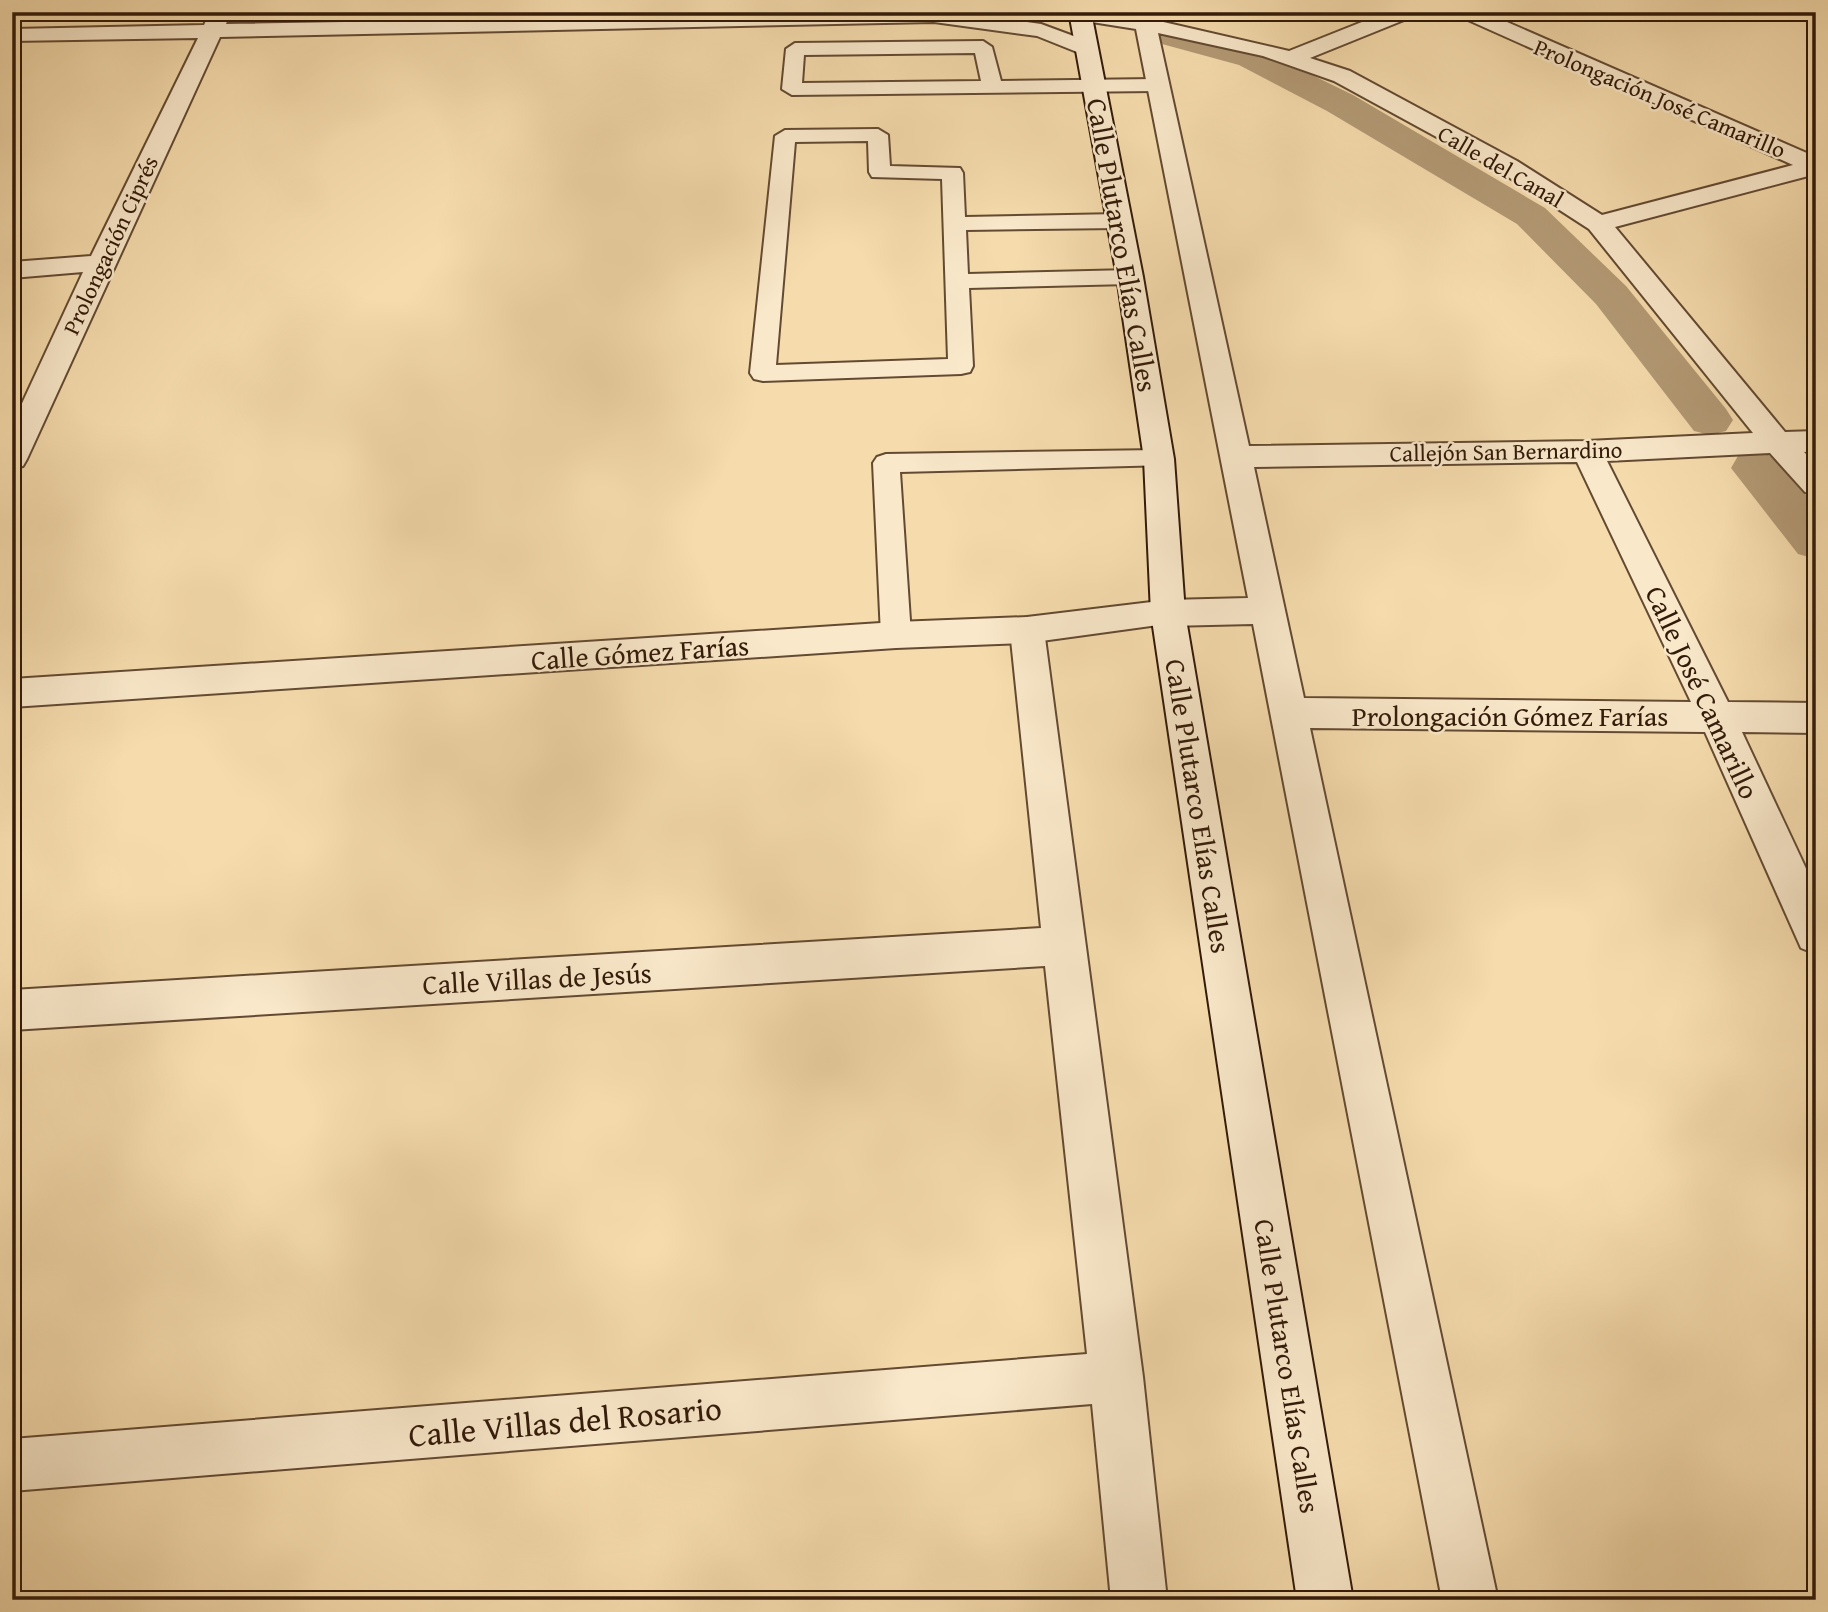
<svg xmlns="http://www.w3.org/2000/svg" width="1828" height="1612" viewBox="0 0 1828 1612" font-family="'Gentium Book Plus',serif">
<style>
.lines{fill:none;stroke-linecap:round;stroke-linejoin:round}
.canal{fill:#b39a75;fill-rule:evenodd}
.service-casing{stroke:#634a32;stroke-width:4}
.minor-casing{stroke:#634a32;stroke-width:4}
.tertiary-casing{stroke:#634a32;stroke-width:4}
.secondary-casing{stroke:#321a09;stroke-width:4}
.service{fill:#f9e8ca;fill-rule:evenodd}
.minor{fill:#f9e8ca;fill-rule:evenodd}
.tertiary{fill:#f9e8ca;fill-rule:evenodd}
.secondary{fill:#f9e8ca;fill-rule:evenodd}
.labels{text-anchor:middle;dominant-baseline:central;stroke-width:5;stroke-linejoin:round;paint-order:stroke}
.far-street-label{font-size:23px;fill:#321a09;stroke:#f9e8ca}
.street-label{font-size:28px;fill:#321a09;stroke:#f9e8ca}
.near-street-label{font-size:33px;fill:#321a09;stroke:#f9e8ca}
</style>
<rect width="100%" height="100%" fill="#f6dcad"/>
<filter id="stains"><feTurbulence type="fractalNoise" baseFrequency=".00286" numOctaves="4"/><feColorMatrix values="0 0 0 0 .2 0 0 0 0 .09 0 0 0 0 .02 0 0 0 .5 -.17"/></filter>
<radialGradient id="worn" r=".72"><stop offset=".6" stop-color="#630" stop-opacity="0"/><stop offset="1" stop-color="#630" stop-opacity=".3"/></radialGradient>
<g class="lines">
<path class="canal" d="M232 12H506L502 19 490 22 245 27 233 24 229 17Z
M1174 27 1263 51 1353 95 1545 208 1626 286 1726 409 1733 420 1726 431 1710 435 1694 431 1596 304 1517 224 1327 111 1239 65 1162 44 1157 37 1162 30Z
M1755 452 1772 456 1816 507V559L1798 554 1731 468 1738 456Z"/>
<g class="service-casing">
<path id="service" d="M983 41 992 47 1001 81 1156 79 1166 85 1156 91 792 95 782 89 786 49 795 43ZM975 53 981 81 802 83 804 55Z
M878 129 888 135 890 166 960 168 963 173 965 217 1119 214 1130 221 1119 228 966 230 968 274 1130 270 1138 272 1142 277 1138 282 1130 284 969 288 973 366 970 372 961 374 763 381 754 379 750 373 775 136 785 130ZM868 141 869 172 872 177 942 179 948 359 776 365 795 142Z
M1159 450 1168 453 1172 459 1168 465 900 472 911 635 907 643 896 646 885 643 881 635 873 463 877 457 886 454Z"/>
</g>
<g class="minor-casing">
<path id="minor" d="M210 12H231L226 24 954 12 1041 24 1095 44 1098 49 1087 56 1037 36 934 22 220 37 27 459 23 466 12 469V425L83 272 12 278V262L91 256 198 38 12 41V29L204 25Z
M1071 12H1107L1146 18 1289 51 1387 12H1417L1414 16 1310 58 1350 71 1517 161 1602 215 1793 165 1459 16 1456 12H1484L1816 157V174L1615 227 1785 432 1816 431V451L1804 452 1816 464V495L1805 492 1770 453 1607 461 1728 702 1816 703V733L1742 732 1816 890V954L1801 948 1705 732 1310 728 1498 1600H1442L1253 624 1168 626 1156 622 1151 613 1156 604 1168 600 1248 598 1136 29 1073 19ZM1158 33 1263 56 1334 81 1499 171 1589 229 1753 433 1587 441 1249 446ZM1577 462 1691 702 1304 698 1254 467Z
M1027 617 1039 621 1044 630 1143 1377 1167 1600H1111L1092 1404 12 1491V1439L1087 1354 1045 966 12 1030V990L1041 928 1010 630 1015 621Z"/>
</g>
<g class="tertiary-casing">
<path id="tertiary" d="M1168 600 1180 604 1185 613 1180 622 1027 643 896 648 12 707V679L896 622 1027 617Z"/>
</g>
<g class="secondary-casing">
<path id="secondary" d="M1069 12H1091L1143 277 1174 459 1185 613 1353 1600H1297L1151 613 1144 459 1117 277Z"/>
</g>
<use href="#service" class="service"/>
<use href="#minor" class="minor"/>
<use href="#tertiary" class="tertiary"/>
<use href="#secondary" class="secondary"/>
</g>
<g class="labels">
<g class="far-street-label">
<text transform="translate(1660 98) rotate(23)">Prolongación José Camarillo</text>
<text transform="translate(1501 166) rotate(30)">Calle del Canal</text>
<text transform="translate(110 245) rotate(-65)">Prolongación Ciprés</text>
<text transform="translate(1506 451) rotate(-1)">Callejón San Bernardino</text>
</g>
<g class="street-label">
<text transform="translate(1123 245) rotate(80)">Calle Plutarco Elías Calles</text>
<text transform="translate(640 652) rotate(-4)">Calle Gómez Farías</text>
<text transform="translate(1703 692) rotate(65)">Calle José Camarillo</text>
<text x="1510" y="715">Prolongación Gómez Farías</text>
<text transform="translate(1199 806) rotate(81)">Calle Plutarco Elías Calles</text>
<text transform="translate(537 978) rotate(-3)">Calle Villas de Jesús</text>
<text transform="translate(1288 1366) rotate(81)">Calle Plutarco Elías Calles</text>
</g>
<g class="near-street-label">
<text transform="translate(565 1421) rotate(-5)">Calle Villas del Rosario</text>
</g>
</g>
<rect width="1828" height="1612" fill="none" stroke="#f6dcad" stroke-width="42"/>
<rect x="14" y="14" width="1800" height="1584" fill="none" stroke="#321a09" stroke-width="3.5"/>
<rect x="21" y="21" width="1786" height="1570" fill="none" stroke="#321a09" stroke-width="2"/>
<rect width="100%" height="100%" filter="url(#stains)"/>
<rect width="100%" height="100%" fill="url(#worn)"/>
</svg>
